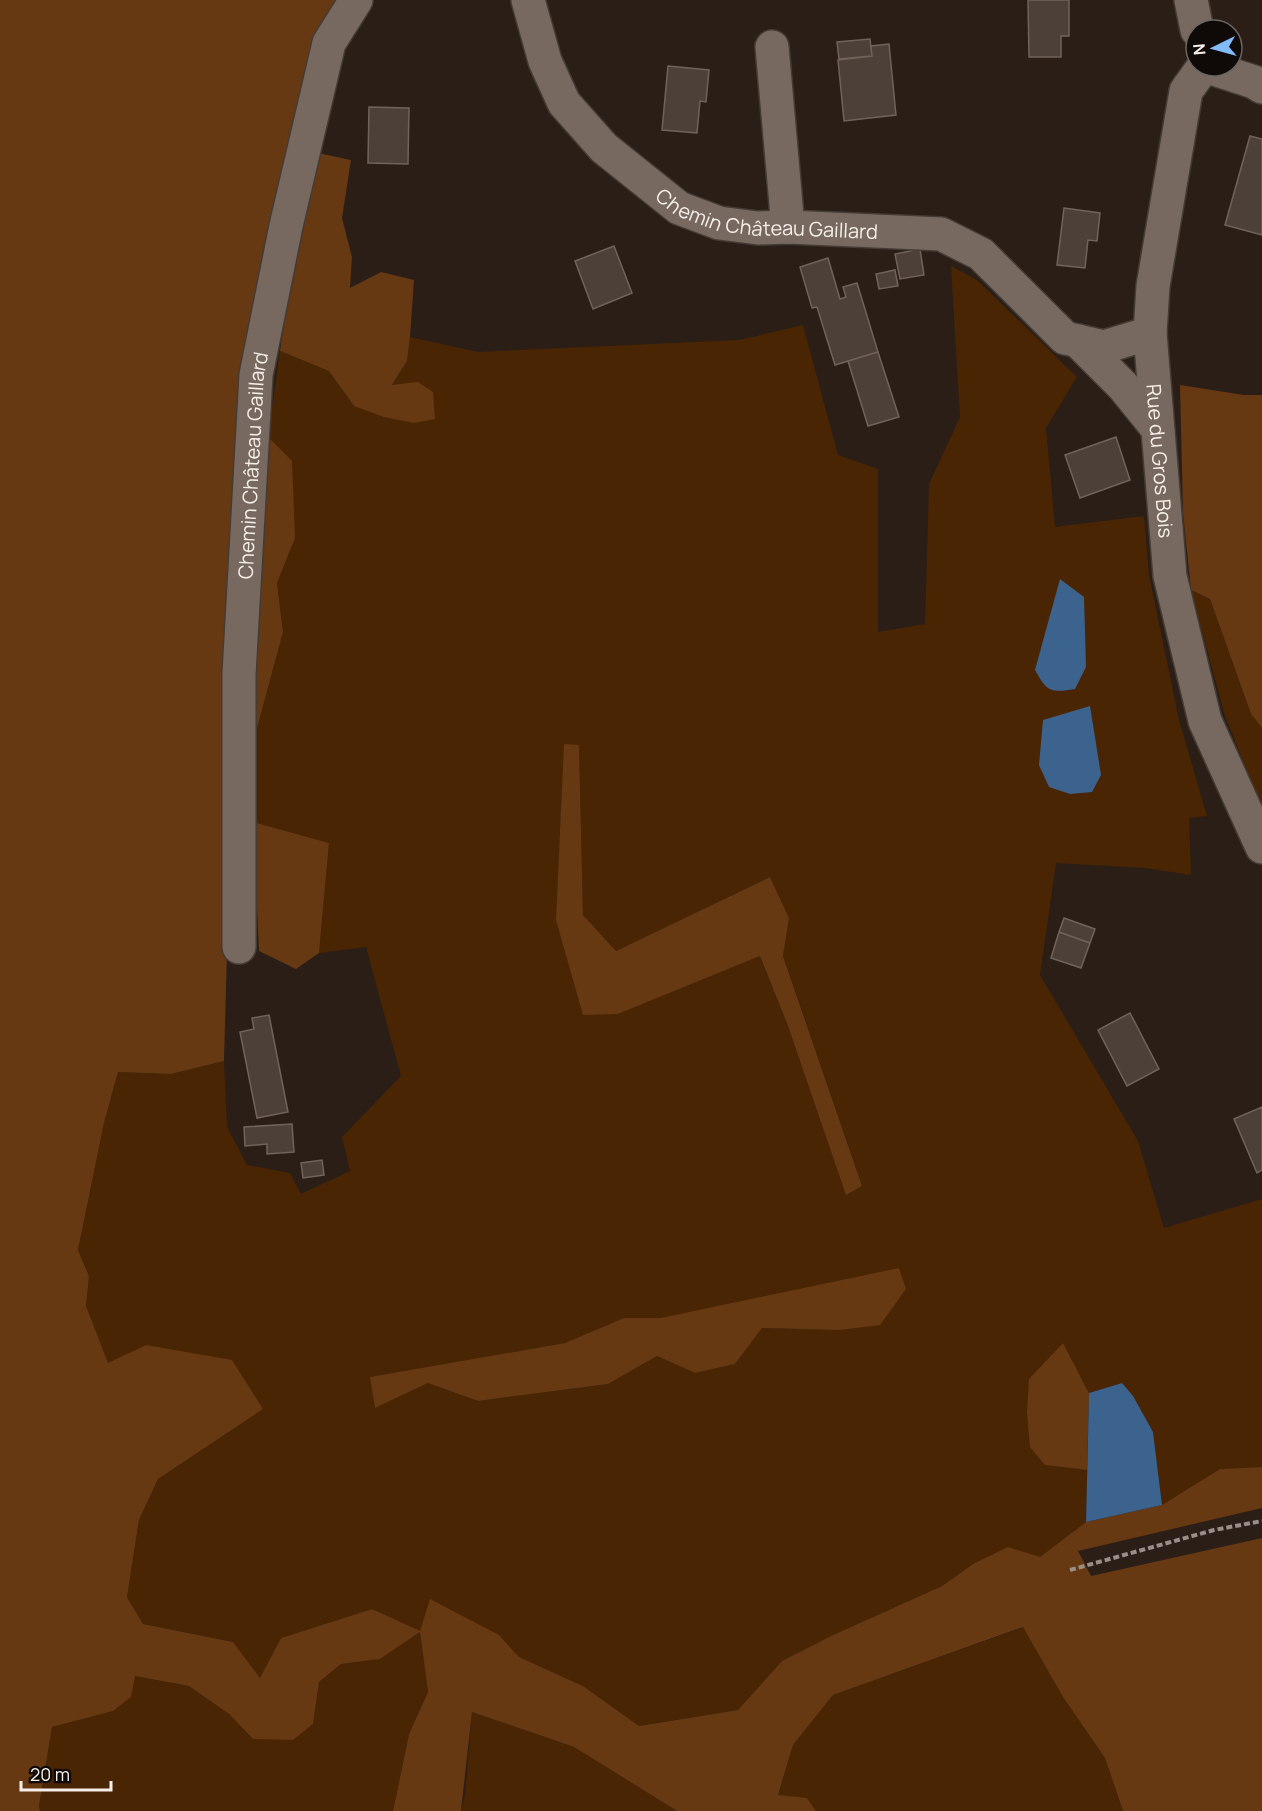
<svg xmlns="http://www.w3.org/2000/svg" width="1262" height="1811" viewBox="0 0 1262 1811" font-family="Manrope,sans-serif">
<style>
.green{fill:#4a2504;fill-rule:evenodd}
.forest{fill:#663913}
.water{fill:#3b638d}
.building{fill:#4d4038;stroke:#716359;stroke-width:1.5}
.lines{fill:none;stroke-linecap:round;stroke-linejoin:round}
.street-casing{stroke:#443b35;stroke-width:36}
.path{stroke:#998f88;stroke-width:4;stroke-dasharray:6 3;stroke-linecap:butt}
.street{stroke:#776960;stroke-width:33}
.labels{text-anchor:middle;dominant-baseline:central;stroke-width:4.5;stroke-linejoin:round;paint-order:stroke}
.street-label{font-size:20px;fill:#f6eee8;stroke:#0f0a07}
</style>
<rect width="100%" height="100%" fill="#2a1e17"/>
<path class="green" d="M951 266 977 280 1077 377 1046 428 1055 527 1144 516 1149 575 1179 720 1207 816 1189 818 1191 875 1146 868 1056 863 1040 975 1138 1141 1164 1228 1262 1199V1467L1220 1469 1162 1505 1153 1432 1122 1383 1089 1393 1063 1343 1045 1465 1087 1470 1086 1522 1040 1557 973 1564 942 1586 831 1636 782 1661 738 1710 639 1726 583 1686 519 1657 499 1635 420 1632 428 1692 409 1734 393 1811H40L39 1806 52 1727 113 1711 135 1676 189 1686 229 1714 253 1739 313 1723 319 1682 341 1664 380 1659 420 1632 372 1609 281 1638 260 1679 233 1642 143 1624 127 1597 139 1520 158 1479 263 1409 146 1345 108 1364 86 1306 89 1276 78 1250 104 1123 118 1072 171 1074 224 1061 227 1127 247 1165 290 1173 301 1194 350 1171 342 1137 401 1076 366 947 319 953 329 843 253 822 255 736 283 632 277 583 295 538 268 437 280 351 329 371 354 406 392 386 407 361 410 337 478 352 739 340 803 325 838 455 878 469V632L925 624 929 484 960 417ZM579 745 583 915 616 951 770 877 789 918 783 955 862 1186 846 1194 788 1026 760 956 618 1014 556 920ZM624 1318H661L839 1330 762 1328 735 1364 695 1373 657 1356 608 1384 478 1401 428 1383 375 1408 371 1377 565 1343Z
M1191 590 1210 599 1251 714 1262 728V808L1225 716Z
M1024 1627 1063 1697 1105 1758 1123 1811H816L807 1798 778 1796 793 1745 833 1695Z
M472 1712 574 1747 677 1811H461L465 1795Z"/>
<path class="forest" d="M0 0H341L243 371 223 672 227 950 224 1061 171 1074 118 1072 104 1123 78 1250 89 1276 86 1306 108 1363 146 1345 232 1360 263 1409 158 1479 139 1520 127 1597 143 1624 233 1642 260 1678 281 1638 372 1609 420 1631 430 1599 499 1635 519 1657 583 1686 639 1726 738 1710 782 1661 831 1636 942 1586 973 1564 1008 1547 1040 1557 1086 1522 1162 1505 1220 1469 1262 1467V1508L1078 1551 1091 1576 1262 1538V1811H1123L1105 1758 1063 1697 1023 1627 833 1695 793 1745 778 1795 807 1798 816 1811H677L574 1747 472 1712 461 1811H393L409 1734 428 1692 420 1632 380 1659 341 1664 319 1682 313 1724 293 1740 253 1739 229 1714 189 1686 135 1676 131 1697 113 1711 52 1727 39 1806 40 1811H0Z
M318 153 351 160 342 218 352 257 350 288 381 272 414 280 410 337 407 361 392 385 418 382 433 392 435 419 414 423 384 417 354 406 329 371 280 351 298 226Z
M1180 385 1244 395H1262V728L1251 714 1210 599 1191 590 1183 513Z
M268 437 292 461 295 538 277 583 283 632 255 736 257 590Z
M564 744 579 745 583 915 616 951 770 877 789 918 783 956 862 1186 846 1195 788 1026 760 956 618 1014 583 1015 556 920Z
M253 822 329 843 319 953 296 969 259 951Z
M899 1268 906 1289 880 1325 839 1330 762 1328 735 1364 695 1373 657 1356 608 1384 478 1401 428 1383 375 1408 370 1377 565 1343 624 1318H661Z
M1063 1343 1089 1393 1087 1470 1045 1465 1030 1447 1027 1412 1029 1379Z"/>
<path class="water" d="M1060 579 1084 597 1086 667 1075 689C1051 693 1047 692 1035 670Z
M1090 706 1101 775 1092 792 1070 794 1049 787 1039 765 1043 720Z
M1122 1383 1133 1396 1153 1432 1162 1505 1086 1522 1089 1393Z"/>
<path class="building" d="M1028 0H1069V36H1061V57H1029Z
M870 39 872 56 839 59 837 42Z
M889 44 896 115 844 121 838 60 872 56 871 46Z
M668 66 709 70 706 102 700 101 697 133 662 130Z
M369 107 409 108 408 164 368 163Z
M1250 136 1262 139V235L1225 225Z
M1064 208 1100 213 1097 241 1088 240 1085 268 1057 265Z
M614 246 632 293 593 309 575 261Z
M920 249 924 275 900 279 895 254Z
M828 258 840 299 846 297 843 287 857 283 878 352 835 365 817 307 812 308 800 267Z
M895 270 898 286 879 289 876 274Z
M878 352 899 417 868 426 848 361Z
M1116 437 1130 480 1080 498 1065 455Z
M1064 918 1095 929 1090 943 1059 932Z
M1059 932 1090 943 1081 968 1051 958Z
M1130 1013 1159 1069 1127 1086 1098 1030Z
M269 1015 288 1112 257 1118 240 1032 254 1029 252 1018Z
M1262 1107V1170L1257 1173 1234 1119Z
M292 1124 294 1152 267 1154V1144L245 1146 244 1127Z
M322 1160 324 1175 303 1178 301 1163Z"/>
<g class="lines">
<g class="street-casing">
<g id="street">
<path id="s1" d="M528 0 545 61 564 103 604 148 679 208 719 223 758 228 788 227 941 234 981 254 1065 338 1104 347 1150 333"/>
<path d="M1191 0 1197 30"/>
<path d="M772 47 788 227"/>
<path id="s2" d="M1204 66 1186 91 1153 286 1150 333 1170 576 1205 721 1262 847"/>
<path d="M1205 66 1254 82 1262 87"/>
<path d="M1078 341 1123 386 1157 428"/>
<path id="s3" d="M239 947V674L256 375 286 226 329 43 356 0"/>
</g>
</g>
<path class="path" d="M1070 1570 1214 1530 1262 1521"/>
<use href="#street" class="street"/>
</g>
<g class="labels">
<g class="street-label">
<text stroke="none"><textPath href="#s1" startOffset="354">Chemin Château Gaillard</textPath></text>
<text stroke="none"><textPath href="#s2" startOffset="404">Rue du Gros Bois</textPath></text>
<text stroke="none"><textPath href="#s3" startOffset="482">Chemin Château Gaillard</textPath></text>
</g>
</g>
<g transform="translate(1214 48) rotate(265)"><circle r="28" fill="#0f0a07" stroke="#6b6561" stroke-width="1.5"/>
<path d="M0-4.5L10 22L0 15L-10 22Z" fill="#82bcfa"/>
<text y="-9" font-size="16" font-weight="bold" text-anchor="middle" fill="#f6eee8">N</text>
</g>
<path d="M21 1781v9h90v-9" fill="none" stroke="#f6eee8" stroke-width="3"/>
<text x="30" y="1781" font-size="18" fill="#f6eee8" stroke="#0f0a07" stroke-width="4.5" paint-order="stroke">20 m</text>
</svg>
